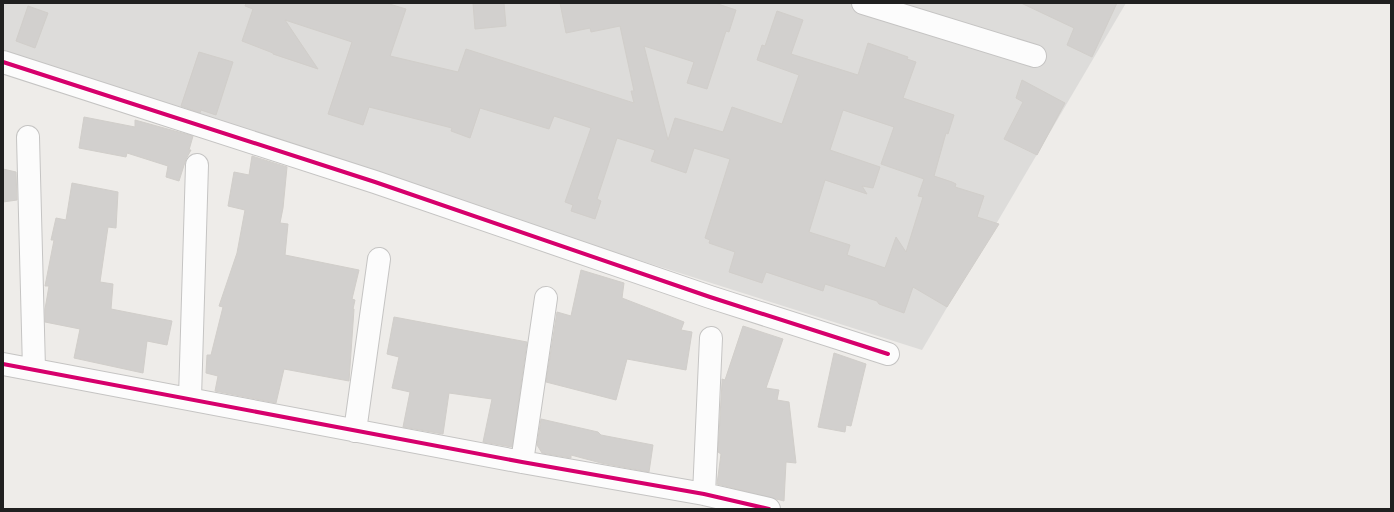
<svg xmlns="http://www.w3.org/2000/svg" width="1394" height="512" viewBox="0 0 1394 512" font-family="'Space Grotesk',sans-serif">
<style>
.residential{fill:#dddcda}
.building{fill:#d2d0ce;stroke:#d1ceca;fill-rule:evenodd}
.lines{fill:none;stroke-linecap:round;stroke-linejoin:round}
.street-casing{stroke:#c5c4c3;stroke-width:24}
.street{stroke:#fcfcfc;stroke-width:22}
.cycleway-casing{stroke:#fff;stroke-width:6}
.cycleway{stroke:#d6006c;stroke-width:4}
</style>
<rect width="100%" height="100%" fill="#eeece9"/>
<path class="residential" d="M3 3H1126L922 350 3 58Z"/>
<path class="building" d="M246 3H386L406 9 390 56 458 72 466 49 634 103 631 91H634L620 26 591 32 590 28 566 33 560 3H715L736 10 729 32 726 31 707 89 687 83 694 62 644 46 668 140 675 118 723 132 732 107 782 124 799 75 757 60 762 45 765 46 777 11 803 20 791 54 858 75 868 43 908 57 907 59 916 62 903 98 954 115 948 134 946 133 934 176 952 182 956 184 955 187 984 196 977 217 999 224 947 307 913 287 904 313 879 304 877 301 825 284 823 291 766 272 762 283 729 272 735 252 709 243 710 240 705 238 730 159 694 148 686 173 651 161 655 150 617 138 597 199 601 201 595 219 571 211 573 205 565 202 591 128 554 116 549 129 480 108 470 138 451 131 452 128 369 107 363 125 328 114 352 42 285 20 318 69 273 54V53L242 41 253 9 245 6ZM843 110 894 127 881 164 924 179 918 196 923 197 906 252 896 237 885 268 847 255 850 245 809 232 825 180 867 194 862 186 873 188 880 167 830 150Z
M473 3H504L506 26 475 29Z
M1021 3H1117L1092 57 1067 45 1074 28Z
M28 6 48 13 35 48 16 41Z
M199 52 233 62 216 115 201 110 200 113 181 106Z
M1022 80 1065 103 1037 155 1004 139 1023 102 1016 98Z
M84 117 135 127V120L193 136 189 150H191L186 159 179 181 166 177 168 166 127 153 126 157 79 148Z
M252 156 287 167 283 208 280 223 288 224 285 255 359 270 352 299 355 300 353 309H354L349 381 284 369 276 403 215 391 218 376 206 373 207 355H211L223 307 219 306 237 253 245 210 228 206 234 172 249 175Z
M3 169 16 172 17 200 3 202Z
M72 183 118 192 116 228 108 227 100 282 113 284 111 309 172 321 167 345 147 341 143 373 74 358 80 329 45 322V309L49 286H45L54 240H51L56 218 66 220Z
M581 270 624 283 622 298 684 322 681 330 692 332 686 370 627 359 616 400 546 382 557 312 571 316Z
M394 317 527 342 512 447 483 442 492 399 449 393 443 434 403 427 410 392 392 388 399 357 387 354Z
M743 326 783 339 766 388 779 390 777 400 789 402 796 463 786 462 784 501 717 484 721 454 718 452 722 382V379L725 380Z
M834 353 866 364 851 426 846 425 845 432 818 427Z
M541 419 598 432 601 435 653 445 649 472 601 463 571 455V458L542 453 537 445Z"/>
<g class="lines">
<g class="street-casing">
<path id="street" d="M863 3 1035 56
M3 62 375 182 710 297 888 354
M28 137 34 369
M3 364 522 462 704 494 769 509
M190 398 197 165
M355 431 379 259
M522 462 546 298
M704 494 711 338"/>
</g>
<use href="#street" class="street"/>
<g class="cycleway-casing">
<path id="cycleway" d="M3 62 375 182 710 297 888 354
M3 364 522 462 704 494 769 509"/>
</g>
<use href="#cycleway" class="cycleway"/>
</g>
<rect width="1394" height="512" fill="none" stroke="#202020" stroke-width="8"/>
</svg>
